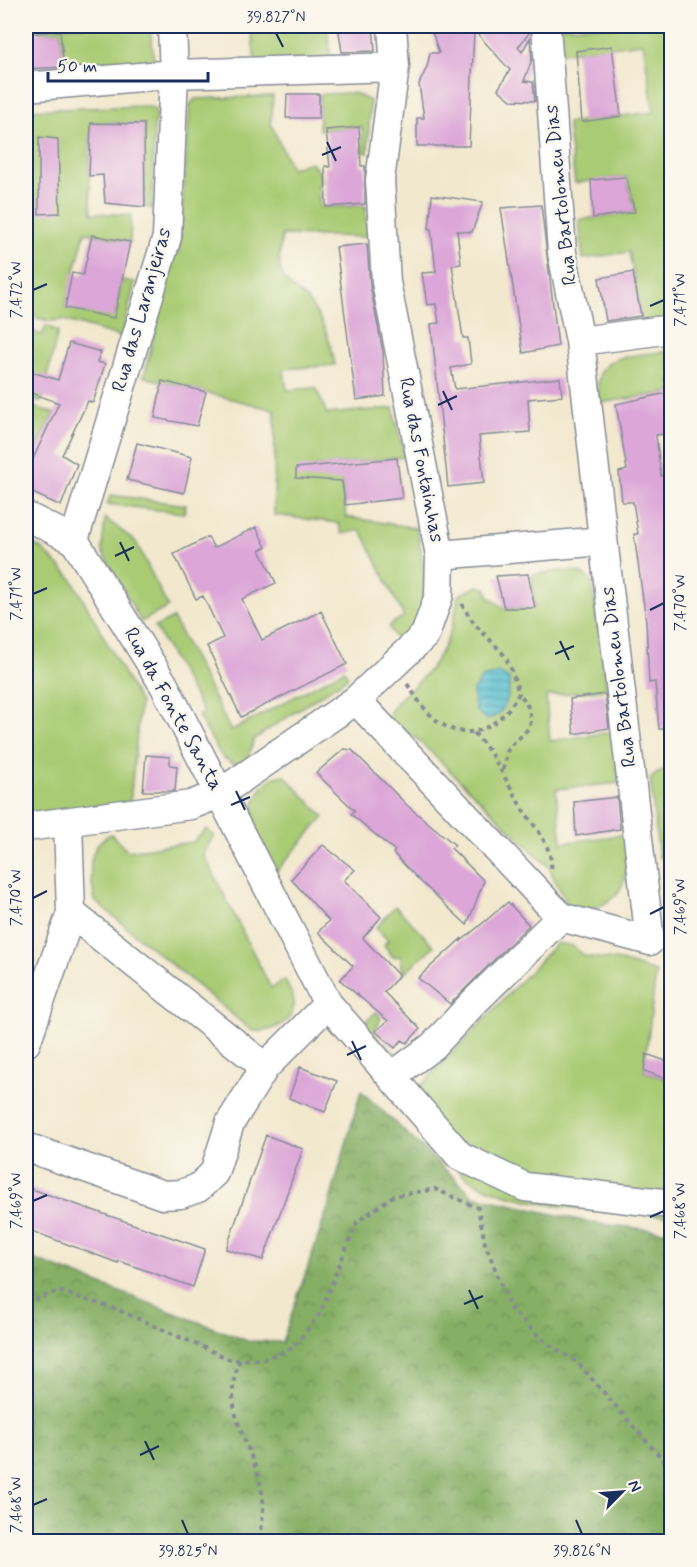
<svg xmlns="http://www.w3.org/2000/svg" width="697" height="1567" viewBox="0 0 697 1567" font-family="Mynerve,sans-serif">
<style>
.green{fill:#a9cb73;stroke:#627d68;stroke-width:1.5}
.forest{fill:url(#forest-crowns);stroke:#506f62;stroke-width:1.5}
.water{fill:url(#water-rules);stroke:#367696;stroke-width:1.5}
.building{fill:#dca6d8}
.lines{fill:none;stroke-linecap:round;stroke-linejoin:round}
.minor-casing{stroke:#868c96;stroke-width:31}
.path{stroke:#868c96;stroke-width:4;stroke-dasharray:4.5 4.5;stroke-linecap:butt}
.minor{stroke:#fff;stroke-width:28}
.ticks{fill:none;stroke:#1b2f5e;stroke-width:2}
.labels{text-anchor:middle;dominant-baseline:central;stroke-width:5;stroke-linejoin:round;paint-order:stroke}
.street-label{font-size:20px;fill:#1b2f5e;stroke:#fbf7ec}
.neatline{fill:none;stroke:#1b2f5e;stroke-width:2}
.ticks-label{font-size:15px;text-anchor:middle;fill:#1b2f5e}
</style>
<defs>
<pattern id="forest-crowns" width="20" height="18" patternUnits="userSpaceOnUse" patternTransform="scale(1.5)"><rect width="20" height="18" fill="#86af65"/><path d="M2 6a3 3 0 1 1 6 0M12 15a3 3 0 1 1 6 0" fill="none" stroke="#6d8f56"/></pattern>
<pattern id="water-rules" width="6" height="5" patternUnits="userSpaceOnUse" patternTransform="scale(1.5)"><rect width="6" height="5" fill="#52bdcd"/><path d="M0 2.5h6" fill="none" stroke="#439aaa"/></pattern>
</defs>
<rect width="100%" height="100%" fill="#fbf7ec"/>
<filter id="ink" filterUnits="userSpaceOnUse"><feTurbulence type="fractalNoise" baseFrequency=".0167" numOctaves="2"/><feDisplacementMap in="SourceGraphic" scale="12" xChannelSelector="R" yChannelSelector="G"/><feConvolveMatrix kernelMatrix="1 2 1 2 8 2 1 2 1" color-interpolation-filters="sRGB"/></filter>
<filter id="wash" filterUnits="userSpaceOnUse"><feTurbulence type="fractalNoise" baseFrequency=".008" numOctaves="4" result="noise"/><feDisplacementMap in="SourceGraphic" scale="24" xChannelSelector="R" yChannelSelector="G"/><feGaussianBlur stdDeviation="1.35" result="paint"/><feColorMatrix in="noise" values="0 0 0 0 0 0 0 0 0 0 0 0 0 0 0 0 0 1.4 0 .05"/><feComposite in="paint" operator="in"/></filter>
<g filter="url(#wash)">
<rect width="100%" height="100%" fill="#f2e8ce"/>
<path class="green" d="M39 26H150L156 76 26 83V69L64 66 60 31 39 33Z
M251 26H327L331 60 255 63Z
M559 26H671V323L643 326 629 252 583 259 579 220 635 212 626 177 575 183 567 123 654 112 643 43 561 53Z
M354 93 370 101 368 153 363 152 362 127 319 130V94Z
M273 96 271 124 291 168 311 162 320 173 322 181 318 185 320 207 366 206V221L371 237 282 235C280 248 277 265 283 277 288 286 300 293 307 300 323 319 331 341 335 365L284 369 287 390 316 388 327 414 393 408 405 457 317 466 342 481 346 517 417 528C423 562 437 625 398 643L389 627 392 623 404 617 361 530 342 534 338 523 274 515 275 410 144 377 173 256 179 251 190 105 195 99Z
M146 106 154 109 157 116 154 126 152 208 145 207 144 124 91 123 89 176 92 213 131 215 130 242 85 232 65 308 114 317 122 280 135 282 122 337 64 320 48 321 27 315 26 319V110Z
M46 326 58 331 41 402 26 397 29 372 26 370V329L42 335Z
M667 351 671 392 600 403C588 351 628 358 667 351Z
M26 405 54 413 35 452 26 449Z
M111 495 186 505 184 513 107 504Z
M105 518 136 542 168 607 141 622 102 551Z
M26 540 42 549 72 579 140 703 130 803 26 815Z
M559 571C574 571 583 571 592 583L607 689 546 696 550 741 612 732 620 783 556 789 562 843 627 834C630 878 625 909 574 910L566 902 548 866 415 737 408 738 387 722C390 703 409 692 421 679 444 654 454 630 458 596L477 586 486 588 489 597 504 608H535L532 575Z
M173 618 231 731 344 670 348 677 254 739 247 761 234 764 222 757 198 716 203 712 155 627Z
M671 769V856L659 858 650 778 663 770Z
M284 775 324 817 271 877C260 849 243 822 259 793 265 781 271 777 284 775Z
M207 829 214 836 203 853 271 988 285 980C288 987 293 994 294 1002 295 1023 267 1035 251 1030L95 901C90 876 84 847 111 834L127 851 193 842Z
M395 906 434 946 403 974 401 956 393 957 384 945 388 940 376 928Z
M557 943 573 946 584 956 621 961 656 972 644 1071 671 1081V1216C620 1213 484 1208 453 1164 438 1144 429 1117 417 1095L423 1084Z
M376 1012 381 1018 373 1034 408 1064 392 1076 360 1040 365 1022Z"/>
<path class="forest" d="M361 1091 474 1196 592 1223 671 1232V1541H26V1256L248 1341 282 1342 328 1208Z"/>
<path class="water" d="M499 673 509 679C510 696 506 714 487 720L475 710 473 690 482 678Z"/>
<g id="blocks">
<path class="building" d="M338 26H373L375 51 342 52Z
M430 26H530V32L518 47 522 52 530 38 532 59 524 81 533 82 535 101 511 100 498 89 510 70 474 30 469 146H417V118H424L419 84 427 67 430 53H439Z
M60 31 64 67 26 69V34Z
M612 46 621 116 582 122 576 51Z
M287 94H319V118H286Z
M91 123 144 124 145 207 105 203 103 175 89 176Z
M359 127 361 166H365V204L326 207 325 166 330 167 326 130Z
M39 137 58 139 60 213 39 214Z
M626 177 635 212 593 218 591 180Z
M432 195 483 202 472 232 457 231 461 264 452 265 463 338H468L471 364 451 368 455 389 560 378 562 396 528 399 530 432 479 436 484 483 448 487 431 324 439 323 436 304 427 305 422 273 436 272 431 229H429Z
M541 205 558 346 523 353 501 208Z
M92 235 130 242 114 318 65 308 72 273 83 275Z
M367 244 370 285 383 352 385 396 356 400 336 247Z
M633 272 641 316 606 321 599 278Z
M69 343 101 352 97 362 105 364 93 403 88 401 62 455 77 464 61 506 26 490V474L59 403 26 391V370L58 380Z
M162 381 206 392 197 426 155 418Z
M672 392V433L656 435 661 476 672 475V729H659L655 682 649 683 646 621 634 534H638L633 502H622L619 472 627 470 616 404Z
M137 443 192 457 184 493 127 480Z
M397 458 402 498 345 505 342 481 296 478V468Z
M256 527 266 547 260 550 276 583 242 599 262 640 321 611 347 664 241 717 207 646 223 638 203 596 196 599 174 554 208 537 214 548Z
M528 574 535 608H504L496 576Z
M605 694 609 728 574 734 570 699Z
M344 749 352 750 409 807 455 845 451 848 484 881 467 925 419 880 393 853 395 851 351 814 355 811 316 773Z
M146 755 170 757V765L177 766 175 791H143Z
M617 797 620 829 576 836 574 802Z
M323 845 355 870 344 880 381 917 363 938 399 976 384 992 420 1029 407 1043 402 1040 395 1048 375 1031 388 1021 340 980 353 966 318 932 329 921 291 879Z
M508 902 529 925 450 1004 418 978 462 938 460 942Z
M646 1054 672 1063V1081L644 1071Z
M300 1067 337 1081 325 1112 289 1098Z
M266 1135 303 1149 263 1260 226 1249Z
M26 1187 205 1249 193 1287 119 1261 118 1263 26 1229Z"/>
</g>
</g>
<g filter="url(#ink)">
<use href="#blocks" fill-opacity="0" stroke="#868c96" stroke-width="1.5"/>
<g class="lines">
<g class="minor-casing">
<path id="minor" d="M26 87 174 74 395 67
M580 341 672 329
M26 516 74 540 164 685 328 1004 460 1156 525 1187 672 1204
M74 540 167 237 174 74 172 26
M440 555 603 541
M356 700 561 917 650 941 580 341 562 253 546 26
M26 827 191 805 219 794 356 700 425 635 439 595 440 555 386 282 380 180 395 67 392 26
M71 913 265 1067
M26 1043 71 913 68 822
M392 1076 433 1046 473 1003 561 917
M26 1147 163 1195 181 1194 198 1188 214 1173 230 1123 265 1067 328 1004"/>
</g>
<path class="path" d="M407 684C416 696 422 708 433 717 466 748 501 727 519 693 514 679 510 660 499 649 482 631 475 628 462 604
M474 733C495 755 506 781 522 808 534 826 554 847 551 871
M503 770 508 749 530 727C532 713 528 704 519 693
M26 1303 58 1291 116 1309 232 1360 264 1359 293 1348 319 1315 357 1222 393 1196 435 1189 478 1208 485 1243 510 1308 545 1342 577 1362 672 1470
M240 1360C217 1413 257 1447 263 1499 264 1513 261 1528 260 1542"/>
<use href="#minor" class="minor"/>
</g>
</g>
<path class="ticks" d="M276 33 283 47M327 142 336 161M322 155 341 147M33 290 47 284M650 306 664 300M443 391 452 410M438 405 457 396M120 542 129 561M115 556 134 547M33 594 47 588M650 610 664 603M560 641 569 660M555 654 574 646M236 791 245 810M231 805 250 797M33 898 47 891M650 914 664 907M352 1041 361 1060M347 1055 366 1046M33 1201 47 1195M650 1217 664 1211M469 1290 478 1309M464 1304 483 1296M145 1441 154 1460M140 1455 159 1446M33 1505 47 1499M182 1520 188 1534M576 1520 582 1534"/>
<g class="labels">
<g class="street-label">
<text transform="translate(561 195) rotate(-96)">Rua Bartolomeu Dias</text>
<text transform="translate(142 310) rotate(-74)">Rua das Laranjeiras</text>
<text transform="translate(421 460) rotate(79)">Rua das Fontainhas</text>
<text transform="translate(619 677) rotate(-97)">Rua Bartolomeu Dias</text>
<text transform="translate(173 709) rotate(61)">Rua da Fonte Santa</text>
</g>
</g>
<rect width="697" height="1567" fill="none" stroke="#fbf7ec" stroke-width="66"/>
<g transform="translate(622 1492) rotate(65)" stroke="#fbf7ec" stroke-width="4.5" paint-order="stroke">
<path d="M0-4.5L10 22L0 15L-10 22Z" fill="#1b2f5e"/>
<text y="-9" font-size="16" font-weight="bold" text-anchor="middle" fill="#1b2f5e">N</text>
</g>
<path d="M48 72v9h160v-9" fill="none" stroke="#1b2f5e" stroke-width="3"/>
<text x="57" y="72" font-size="18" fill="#1b2f5e" stroke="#fbf7ec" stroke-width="4.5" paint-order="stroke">50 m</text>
<rect x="33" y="33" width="631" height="1501" class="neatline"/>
<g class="ticks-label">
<text x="276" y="22">39.827°N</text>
<text transform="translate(16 290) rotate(-90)" y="5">7.472°W</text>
<text transform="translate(680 300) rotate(-90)" y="5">7.471°W</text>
<text transform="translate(16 594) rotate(-90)" y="5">7.471°W</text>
<text transform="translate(680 603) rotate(-90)" y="5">7.470°W</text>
<text transform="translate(16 898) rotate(-90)" y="5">7.470°W</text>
<text transform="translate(680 907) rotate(-90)" y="5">7.469°W</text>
<text transform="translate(16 1201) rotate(-90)" y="5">7.469°W</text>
<text transform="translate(680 1211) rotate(-90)" y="5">7.468°W</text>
<text transform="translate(16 1505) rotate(-90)" y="5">7.468°W</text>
<text x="188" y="1556">39.825°N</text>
<text x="582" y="1556">39.826°N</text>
</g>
</svg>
